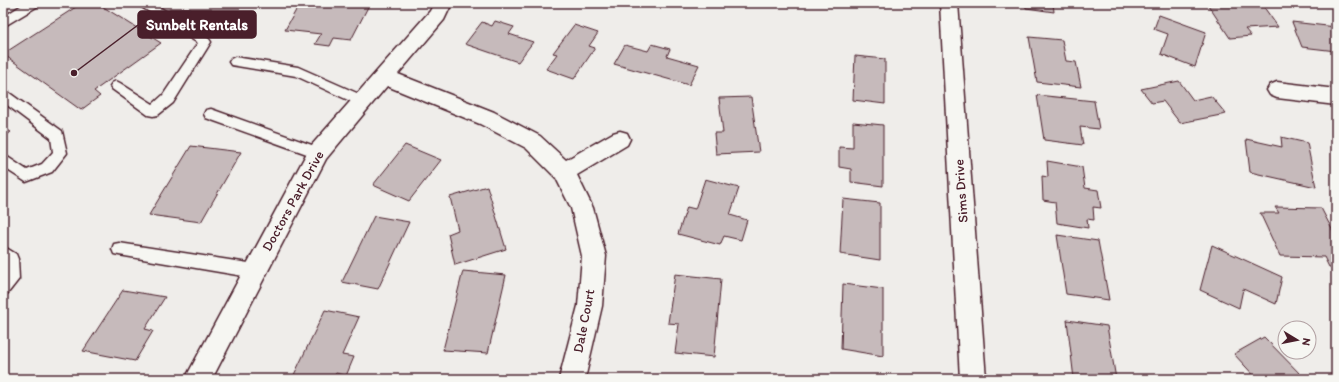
<svg xmlns="http://www.w3.org/2000/svg" width="1339" height="382" viewBox="0 0 1339 382" font-family="Itim,sans-serif">
<style>
.building{fill:#c6babb;stroke:#4a1f2b}
.lines{fill:none;stroke-linecap:round;stroke-linejoin:round}
.lane-casing{stroke:#4a1f2b;stroke-width:3}
.street-casing{stroke:#4a1f2b;stroke-width:3}
.lane{fill:#f6f6f2;fill-rule:evenodd}
.street{fill:#f6f6f2;fill-rule:evenodd}
.labels{text-anchor:middle;dominant-baseline:central;stroke-width:3;stroke-linejoin:round;paint-order:stroke}
.street-label{font-size:14px;fill:#4a1f2b;stroke:#f6f6f2}
.leader{fill:none;stroke:#4a1f2b;stroke-width:1.5}
.callout-dot{fill:#4a1f2b;stroke:#f6f6f2;stroke-width:1.5}
.callout{fill:#4a1f2b;stroke:#4a1f2b;stroke-width:1.5}
.callout-label{font-size:15px;text-anchor:middle;font-weight:bold;fill:#fff}
</style>
<rect width="100%" height="100%" fill="#efedea"/>
<filter id="ink" filterUnits="userSpaceOnUse"><feTurbulence type="fractalNoise" baseFrequency=".025" numOctaves="2"/><feDisplacementMap in="SourceGraphic" scale="8" xChannelSelector="R" yChannelSelector="G"/><feConvolveMatrix kernelMatrix="1 2 1 2 8 2 1 2 1" color-interpolation-filters="sRGB"/></filter>
<g filter="url(#ink)">
<path class="building" d="M82 3H97L161 43 94 91 100 96 81 110 3 54Z
M300 3H370L351 40 334 38 330 46 315 44 321 34 285 30Z
M1025 3H1053L1054 12 1026 8Z
M1247 3H1261L1278 27 1245 29 1251 36 1230 38 1208 5Z
M1159 15 1206 32 1195 67 1161 54 1168 34 1154 29Z
M495 21 514 27 509 34 533 42 518 62 465 44 482 22 492 26Z
M1292 22 1336 27V51L1302 47Z
M574 25 598 33 589 46 595 48 574 79 546 69 557 54 553 53Z
M1029 37 1062 40 1066 61 1076 62 1081 87 1037 82Z
M652 44 670 49 667 56 699 65 689 85 614 64 625 45 648 51Z
M855 56 885 59V104L853 100Z
M1179 81 1193 100 1211 96 1226 114 1180 123 1163 101 1152 103 1141 89Z
M1037 95 1094 101 1099 129 1080 127 1083 145 1044 140Z
M751 97 759 152 716 154 714 133H723L719 98Z
M853 122 883 125V186L851 182V169L839 167V147L853 148Z
M3 127 11 132 3 138Z
M1281 137 1307 143 1316 187 1250 172 1246 139 1282 147Z
M405 145 441 160 409 201 373 185Z
M191 146 241 152 201 222 149 215Z
M1047 161 1082 167 1085 188 1098 190 1101 208 1093 207 1094 220 1087 219 1088 228 1057 223 1055 202 1043 200 1042 176 1048 177Z
M705 179 739 188 730 215 747 220 741 240 724 236 720 245 678 234 687 207 695 209Z
M487 186 506 249 455 265 448 234 458 230 450 197Z
M843 199 880 203V260L840 254Z
M1275 207 1321 208 1336 237V267H1329L1324 257 1280 256 1260 213H1279Z
M374 216 409 222 378 289 342 282Z
M1057 235 1098 241 1109 300 1066 294Z
M1212 245 1282 277 1276 304 1243 289 1239 308 1200 290Z
M463 271 506 275 488 353 443 350Z
M675 274 721 279 714 357 675 353 679 324 668 323Z
M843 284 883 289V356L841 349Z
M123 290 165 297 145 329 153 331 135 361 83 351Z
M325 310 359 317 342 355 354 357 346 376 336 373 333 379H292Z
M1067 320 1107 326 1116 379H1074Z
M1264 337 1305 379H1257L1234 354Z"/>
<g class="lines">
<g class="lane-casing">
<path id="lane" d="M25 3H40L38 6 3 27V17Z
M138 3H153L209 39 211 42 173 103 158 115 153 116 148 115 112 89 110 86 112 83 116 81 120 83 153 104 163 95 198 43 140 6Z
M235 57 298 67 366 97 367 101 366 105 361 106 296 76 231 65 229 62 231 59Z
M3 90 8 92 62 131 67 153 52 172 26 182 3 167V154L27 170 42 164 53 152 51 138 3 102Z
M211 109 323 149 325 153 323 157 318 158 206 118 204 114 206 110Z
M119 243 255 264 260 266 262 271 260 276 255 278 119 255 114 254 112 249 114 244Z
M3 246 16 254 18 259 19 279 8 293 3 295Z"/>
</g>
<g class="street-casing">
<path id="street" d="M434 3H452L444 20 398 74 494 112 540 136 566 160 613 133 620 131 627 133 630 139 627 145 577 175 593 208 606 256 602 306 585 379H559L578 306 582 256 571 208 556 178 526 148 480 124 387 86 326 159 212 379H185L310 147 430 11Z
M940 3H958L986 379H960Z
M1277 82 1336 89V105L1277 98 1270 95 1267 90 1270 85Z"/>
</g>
<use href="#lane" class="lane"/>
<use href="#street" class="street"/>
</g>
</g>
<g class="labels">
<g class="street-label">
<text transform="translate(961 191) rotate(-94)">Sims Drive</text>
<text transform="translate(293 201) rotate(-61)">Doctors Park Drive</text>
<text transform="translate(584 321) rotate(-79)">Dale Court</text>
</g>
</g>
<path class="leader" d="M74 73L138 25"/>
<circle class="callout-dot" cx="74" cy="73" r="4"/>
<rect class="callout" x="138" y="11" width="118" height="27" rx="4"/>
<g class="callout-label">
<text x="197" y="30">Sunbelt Rentals</text>
</g>
<rect width="1339" height="382" fill="none" stroke="#f6f6f2" stroke-width="16"/>
<rect x="8" y="8" width="1323" height="366" fill="none" stroke="#4a1f2b" stroke-width="1.5" filter="url(#ink)"/>
<g transform="translate(1297 340) rotate(100)"><circle r="19" fill="#f6f6f2" stroke="#b1a0a2"/>
<path d="M0-3L7 15L0 10L-7 15Z" fill="#4a1f2b"/>
<text y="-6" font-size="11" font-weight="bold" text-anchor="middle" fill="#4a1f2b">N</text>
</g>
</svg>
